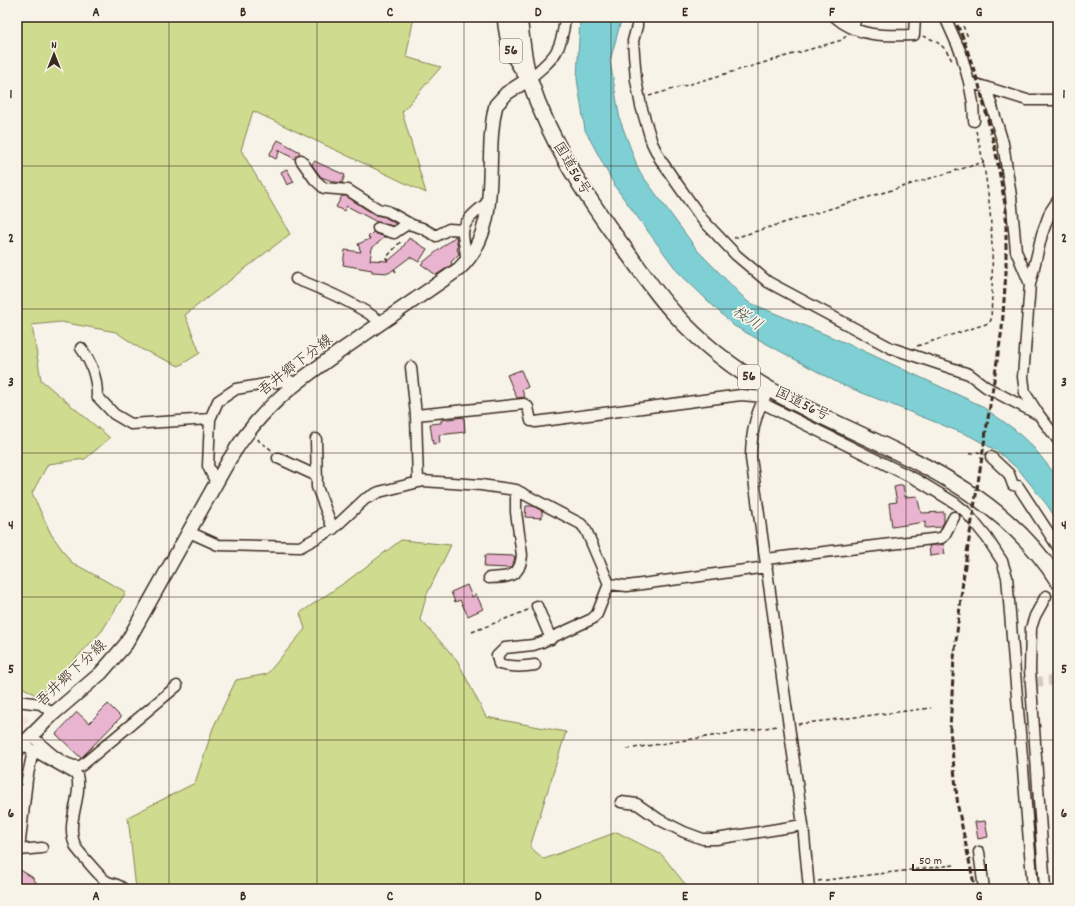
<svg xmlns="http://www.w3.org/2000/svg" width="1075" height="906" viewBox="0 0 1075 906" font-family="Dekko,'Klee One',sans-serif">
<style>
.built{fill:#f3e0e0}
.green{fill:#cfdb8e;stroke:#858256}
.water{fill:#7ed0d5;stroke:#638e8c}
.building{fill:#e9b4cf;stroke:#3b2a1e}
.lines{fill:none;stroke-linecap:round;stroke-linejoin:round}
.minor-tunnel{stroke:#d1cbc0;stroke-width:10;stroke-dasharray:10 5;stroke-linecap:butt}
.minor-casing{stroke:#3b2a1e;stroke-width:13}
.major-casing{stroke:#3b2a1e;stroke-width:16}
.highway-casing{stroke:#3b2a1e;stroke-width:18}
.path{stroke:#3b2a1e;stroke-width:1.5;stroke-dasharray:4 3;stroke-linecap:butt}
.minor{stroke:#f7f3e8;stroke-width:10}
.major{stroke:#f7f3e8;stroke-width:13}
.highway{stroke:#f7f3e8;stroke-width:15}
.rail{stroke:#3b2a1e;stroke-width:3;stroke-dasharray:6 3;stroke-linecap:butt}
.grid{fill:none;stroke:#3b2a1e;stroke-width:1;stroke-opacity:0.55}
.labels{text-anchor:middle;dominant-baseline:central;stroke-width:3.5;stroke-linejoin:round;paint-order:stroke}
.shield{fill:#f7f3e8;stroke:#73665b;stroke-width:1}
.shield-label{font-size:14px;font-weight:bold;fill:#3b2a1e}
.street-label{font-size:15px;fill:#3b2a1e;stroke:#f7f3e8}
.water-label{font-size:16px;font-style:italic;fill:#4c544c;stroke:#f7f3e8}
.neatline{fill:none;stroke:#3b2a1e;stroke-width:1.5}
.grid-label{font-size:13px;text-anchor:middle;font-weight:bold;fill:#3b2a1e}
</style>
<rect width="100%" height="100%" fill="#f7f3e8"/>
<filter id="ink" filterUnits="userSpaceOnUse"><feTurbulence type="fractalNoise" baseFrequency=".025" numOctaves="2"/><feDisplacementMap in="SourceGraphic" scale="8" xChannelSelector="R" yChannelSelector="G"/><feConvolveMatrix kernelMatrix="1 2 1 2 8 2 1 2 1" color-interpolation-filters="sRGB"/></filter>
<g filter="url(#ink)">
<path class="built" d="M17 711 30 719 17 734Z"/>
<path class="green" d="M17 17H414L406 57 441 67 402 112 426 193 253 111 241 150 290 234 185 315 200 353 179 366 141 349 116 332 61 322 32 325 41 380 110 438 85 459 48 464 32 493 51 534 71 562 126 592 102 631 39 697 17 684Z
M401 540 451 545 427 594 420 619 457 660 486 717 566 732 530 847 544 859 617 832 662 855 689 889H136L128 817 195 783 213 728 236 680 267 674 305 629 300 613 347 581Z"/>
<path class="water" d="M580 17H622L610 61 620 120 639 171 698 251 748 302 853 346 980 405 1014 429 1034 448 1058 478V522L1047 505 1019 470 997 451 970 436 840 384 734 326 678 272 616 188 585 130 577 79Z"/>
<path class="building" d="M278 140 300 152 295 159 278 150 279 153 276 159 269 155Z
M314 161 345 175 342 183 335 182 321 177 312 165Z
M287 169 294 182 287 185 281 172Z
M342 196H346L375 215 385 217 396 224 393 226 377 222 347 206 344 211 336 207Z
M373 232 385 237 372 248 370 260 388 261 400 251 409 238 427 249 419 262 410 257 389 273 372 272V270L343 265 345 250 361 252 358 244 370 239 368 237Z
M456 236 458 248 457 249 459 254 451 262 452 264 450 266 436 275 421 264Z
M521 370 528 387 522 390 525 397 517 398 507 375Z
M464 417 465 432 439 435 440 443 433 444 430 424 441 423V420Z
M903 485 905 497 917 496 921 513 944 512V522L941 527 925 528V522L892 527 889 503 897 502 894 487Z
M526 506H533L542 511V518L525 517Z
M943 544 945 554 930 556 929 546Z
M485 555 515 556 513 565 510 568 484 567Z
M467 585 472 597 476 594 483 609 468 616 460 600 455 602 451 592Z
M108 704 121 717 81 758 56 734 77 712 89 723Z
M985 821 988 837 978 839 975 822Z
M17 868 32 877 41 889H17Z"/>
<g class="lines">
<path class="minor-tunnel" d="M1033 682 1058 680"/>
<g class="minor-casing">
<path id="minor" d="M637 17V26L633 41 636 80 641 106 652 143 660 159 673 178 702 219 736 255 768 282 891 348 969 374 986 387 1039 415
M835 17C857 37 885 36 914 35L915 17
M945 17 961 53 969 82 1027 100H1058
M853 29 856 17
M529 79C554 58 562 52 565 17
M969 82 973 103 974 121
M986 87 1003 143 1011 196 1016 251 1030 284
M301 160 315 180 324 188 348 190 378 209 387 211 412 225 422 228 436 236 449 229 463 230
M1058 200 1050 212 1042 234 1030 284 1023 377 1025 393 1039 415 1058 440
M378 228 394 233 409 223
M466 262C467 252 463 243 463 233 463 220 480 208 489 202
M296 279C325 290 356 303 381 322
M81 348C92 363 97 378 97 396L114 414 131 424 210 419
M411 367 416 415 418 482
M770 389C755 410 751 433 751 458L803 825 809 889
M762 403 917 480 955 503 966 512 987 538 1002 561 1007 577 1033 889
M416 415 524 404 528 407 531 421
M535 422 741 395 764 397
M316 439 317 487 333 529
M991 457 1009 474 1013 485 1018 486 1058 547
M278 458 317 476
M216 483 208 466 210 419 218 401 236 389 289 380 294 384
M189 532 218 545 300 547 333 529 365 499 379 492 423 481 481 485 516 490 581 524 586 530 609 584 597 614 592 619 542 642 533 645 505 648 497 656 499 664C511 667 523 667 535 665
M766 559 941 538 944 536 954 517
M489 578C508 577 520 578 522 555L516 512V490
M609 584 627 586 767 567
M537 606 551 639
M17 701 41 704 53 714
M31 735C43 746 63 768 81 766L177 686
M22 744 77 775C83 800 63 825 77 849 81 854 101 878 106 881 112 885 118 883 123 889
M621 802 637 804 660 820 684 832 703 839H716L803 825
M19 850 27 779 33 751
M17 852 19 850 42 848
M979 852 984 889
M1045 889 1030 670 1031 628 1035 616 1046 596"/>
</g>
<g class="major-casing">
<path id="major" d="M17 750 53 714 101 673 126 644 229 460C262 405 298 381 349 345 385 320 422 295 459 269 505 226 482 160 496 105L507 93 529 79"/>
</g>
<g class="highway-casing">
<path id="highway" d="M505 17C508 44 510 51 525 73
M519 17C522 38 523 61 530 81 550 142 586 197 624 248 640 269 655 293 674 313 701 343 734 369 769 389 870 446 993 477 1058 581"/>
</g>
<path class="path" d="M963 26 968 37
M923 36C938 41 946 47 952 61
M649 96 842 40 846 36
M734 238 984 162
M388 261 386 258 402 240
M394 269 396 272
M917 346 989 323 991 320C994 253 993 196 976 131
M259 439 258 440 273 451
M970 454 977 452 982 453
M472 632 528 610
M798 724 931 708
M627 749 778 726
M818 881 954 865"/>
<use href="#minor" class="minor"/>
<use href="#major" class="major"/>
<use href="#highway" class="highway"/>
<path class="rail" d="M953 17 962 35 979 85 995 148 1006 210V272L1002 329 964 572 954 658 950 730 958 807 975 889"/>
</g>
</g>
<path class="grid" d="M169 17V889M317 17V889M464 17V889M611 17V889M758 17V889M906 17V889M17 166H1058M17 309H1058M17 453H1058M17 597H1058M17 740H1058"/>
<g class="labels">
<g class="shield">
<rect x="500" y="39" width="22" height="24" rx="3"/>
<rect x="738" y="365" width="22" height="24" rx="3"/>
</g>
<g class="shield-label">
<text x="511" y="51">56</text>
<text x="749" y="377">56</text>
</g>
<g class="street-label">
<text transform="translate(571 169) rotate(59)">国道56号</text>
<text transform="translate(296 366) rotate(-38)">吾井郷下分線</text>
<text transform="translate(802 405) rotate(26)">国道56号</text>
<text transform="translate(72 674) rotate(-43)">吾井郷下分線</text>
</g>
<g class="water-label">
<text transform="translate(747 319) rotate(34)">桜川</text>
</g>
</g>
<rect width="1075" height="906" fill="none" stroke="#f7f3e8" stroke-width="44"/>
<g transform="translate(54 54)" stroke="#f7f3e8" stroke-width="3" paint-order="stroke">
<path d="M0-3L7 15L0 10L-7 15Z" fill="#3b2a1e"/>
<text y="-6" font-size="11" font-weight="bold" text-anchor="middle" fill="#3b2a1e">N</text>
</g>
<path d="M913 864v6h73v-6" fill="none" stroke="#3b2a1e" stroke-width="2"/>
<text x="919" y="864" font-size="12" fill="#3b2a1e" stroke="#f7f3e8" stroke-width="3" paint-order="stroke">50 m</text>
<rect x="22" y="22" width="1031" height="862" class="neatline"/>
<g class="grid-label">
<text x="96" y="16">A</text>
<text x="243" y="16">B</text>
<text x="390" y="16">C</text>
<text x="538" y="16">D</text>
<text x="685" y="16">E</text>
<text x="832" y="16">F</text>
<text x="979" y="16">G</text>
<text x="11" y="98">1</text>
<text x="1064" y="98">1</text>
<text x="11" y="242">2</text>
<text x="1064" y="242">2</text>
<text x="11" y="386">3</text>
<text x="1064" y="386">3</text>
<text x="11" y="529">4</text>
<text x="1064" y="529">4</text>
<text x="11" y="673">5</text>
<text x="1064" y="673">5</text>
<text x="11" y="817">6</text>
<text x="1064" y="817">6</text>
<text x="96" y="900">A</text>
<text x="243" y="900">B</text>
<text x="390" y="900">C</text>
<text x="538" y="900">D</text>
<text x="685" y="900">E</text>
<text x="832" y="900">F</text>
<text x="979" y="900">G</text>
</g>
</svg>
